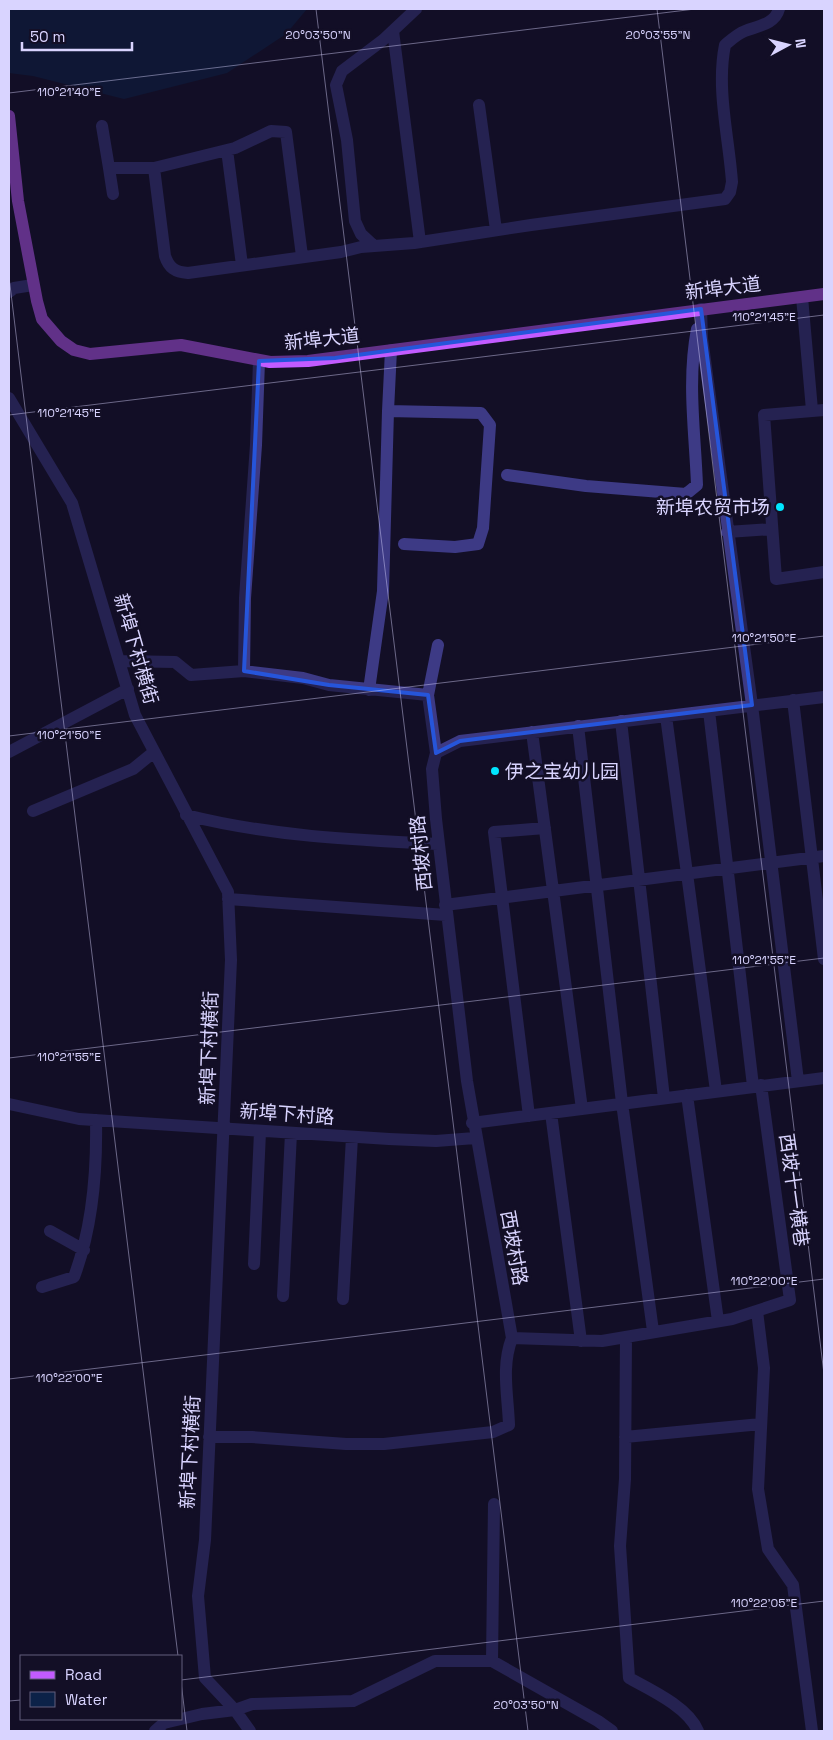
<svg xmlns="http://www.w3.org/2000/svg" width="833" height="1740" viewBox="0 0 833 1740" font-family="'Space Grotesk','Noto Sans SC',sans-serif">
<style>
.water{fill:#0c2248}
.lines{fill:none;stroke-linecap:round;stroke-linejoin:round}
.minor{stroke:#3d3a85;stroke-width:12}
.major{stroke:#c25bff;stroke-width:12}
.marked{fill:none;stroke:#2655da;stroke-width:4;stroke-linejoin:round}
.ticks{fill:none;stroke:#d9d4ff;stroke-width:1;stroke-opacity:0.45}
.poi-dot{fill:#00e5ff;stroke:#130f26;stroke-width:2}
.labels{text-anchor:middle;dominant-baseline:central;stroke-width:5;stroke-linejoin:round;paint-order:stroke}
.street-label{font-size:19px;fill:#d9d4ff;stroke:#130f26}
.poi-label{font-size:19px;fill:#d9d4ff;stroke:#130f26;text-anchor:end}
.ticks-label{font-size:12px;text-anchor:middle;fill:#d9d4ff;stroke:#130f26;stroke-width:5;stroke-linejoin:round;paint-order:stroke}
</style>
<rect width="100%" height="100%" fill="#130f26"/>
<path class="water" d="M9 9H307L286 34 227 73 124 99 33 76 9 73Z"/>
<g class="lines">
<path class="minor" d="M393 31 420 242
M479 105 496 230
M102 126 109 168H154L235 148 271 131 286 132 302 256
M227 150 242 265
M109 168 113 194
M154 168 165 256C169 268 175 272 188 273L341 252 361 247 414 243 531 225 725 199 730 192 732 182C729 138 716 89 725 45 731 40 737 34 745 31 758 26 775 24 779 9
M374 246 361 234 355 221 347 140 336 85 342 71 383 40 416 9
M9 292 14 288 33 285
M802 297 812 410
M701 309 702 338 752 705 798 1081
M391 350 388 411 481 413 490 425 483 528 478 544 455 547 404 544
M9 398 72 503 135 715 228 892 231 960 205 1540 198 1596 205 1678 235 1710 250 1731
M824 410 764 415 776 579 824 572
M507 475 586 486 686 494 697 485C695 432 687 381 697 329
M727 532 772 529
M120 661 175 662 191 675 244 671 303 678 329 685 428 695 436 753
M244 671 245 598 256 445 259 361
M369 690 383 591 388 411
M428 695 438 645
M793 700 824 959
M709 711 753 1086
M666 716 716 1091
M621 721 664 1098
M578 726 622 1103 653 1331
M532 732 582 1109
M9 752 128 689
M33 811 133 769 154 752
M186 815C269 836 353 840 438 844
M228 899 446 915
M445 905 824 856
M687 1095 718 1321
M9 1104 79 1119 389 1139 436 1141 475 1138
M551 1113 581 1341
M529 1116 494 832 545 828
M472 1123 824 1078
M50 1231 84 1250
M254 1264 260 1132
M42 1287 74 1277C92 1229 97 1172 96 1120
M283 1296 291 1133
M343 1299 352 1137
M757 1311 764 1368 758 1489 768 1549 793 1585 812 1731
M626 1337 625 1479 620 1546 629 1678C651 1690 688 1707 698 1731
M512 1338 467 1081 436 819 432 769 436 753 460 741 824 697
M512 1338 602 1341 732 1319 790 1300 761 1085
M209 1437H252L346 1444H384L493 1432 509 1425C508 1395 501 1367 512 1338
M625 1437 761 1424
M492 1661 494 1504
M155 1731 164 1723 202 1714 235 1710 252 1704 353 1701 435 1661H492L598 1721 612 1731"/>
<path class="major" d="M9 116 18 201 37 301 42 319 61 341 74 350 90 354 181 345 270 362 308 361 824 294"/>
</g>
<path d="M0 0H833V1740H0ZM701 309 752 705 460 741 436 753 428 695 329 685 244 671 259 361 335 358Z" fill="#130f26" fill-opacity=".55" fill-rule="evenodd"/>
<path class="marked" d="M701 309 752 705 460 741 436 753 428 695 329 685 244 671 259 361 335 358Z"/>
<path class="ticks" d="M316 9 528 1731M657 9 824 1374M9 93 695 9M9 277 178 1656M9 415 824 315M9 736 824 636M9 1058 824 958M9 1379 824 1279M181 1680 824 1601M181 1682 187 1731M9 1701 21 1700"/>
<g class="poi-dot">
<circle cx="780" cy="507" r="5"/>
<circle cx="495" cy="771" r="5"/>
</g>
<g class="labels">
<g class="street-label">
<text transform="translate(723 288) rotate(-7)">新埠大道</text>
<text transform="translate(322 339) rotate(-6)">新埠大道</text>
<text transform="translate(136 649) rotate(74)">新埠下村横街</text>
<text transform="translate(421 853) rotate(-96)">西坡村路</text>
<text transform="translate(209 1048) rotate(-88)">新埠下村横街</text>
<text transform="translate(287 1114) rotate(4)">新埠下村路</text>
<text transform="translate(794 1190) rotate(82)">西坡十一横巷</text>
<text transform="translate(514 1248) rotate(80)">西坡村路</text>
<text transform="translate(190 1452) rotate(-87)">新埠下村横街</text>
</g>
<g class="poi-label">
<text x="770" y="507">新埠农贸市场</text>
<text x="505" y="771" text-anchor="start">伊之宝幼儿园</text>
</g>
</g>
<g class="ticks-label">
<text x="318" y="39">20°03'50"N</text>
<text x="658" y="39">20°03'55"N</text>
<text x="69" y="96">110°21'40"E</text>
<text x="764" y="321">110°21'45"E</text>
<text x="69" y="417">110°21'45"E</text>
<text x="764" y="642">110°21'50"E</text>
<text x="69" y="739">110°21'50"E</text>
<text x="764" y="964">110°21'55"E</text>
<text x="69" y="1061">110°21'55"E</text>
<text x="764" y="1285">110°22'00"E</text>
<text x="69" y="1382">110°22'00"E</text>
<text x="764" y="1607">110°22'05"E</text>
<text x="526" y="1709">20°03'50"N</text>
</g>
<rect width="833" height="1740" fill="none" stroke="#d9d4ff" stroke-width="20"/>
<rect x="20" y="1655" width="162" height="65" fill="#130f26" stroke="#625e7d"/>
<rect x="30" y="1671" width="25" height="8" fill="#c25bff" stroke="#625e7d"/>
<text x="65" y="1680" font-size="15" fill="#d9d4ff">Road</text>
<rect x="30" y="1692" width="25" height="15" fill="#0c2248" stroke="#625e7d"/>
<text x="65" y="1705" font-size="15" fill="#d9d4ff">Water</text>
<g transform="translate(788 45) rotate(83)" stroke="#130f26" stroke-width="4" paint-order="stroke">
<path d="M0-4L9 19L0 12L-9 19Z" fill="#d9d4ff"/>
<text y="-8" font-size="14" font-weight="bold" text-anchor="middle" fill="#d9d4ff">N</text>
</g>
<path d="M22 42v8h110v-8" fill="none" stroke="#d9d4ff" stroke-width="2.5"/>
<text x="30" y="42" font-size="15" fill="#d9d4ff" stroke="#130f26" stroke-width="4" paint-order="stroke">50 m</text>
</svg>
